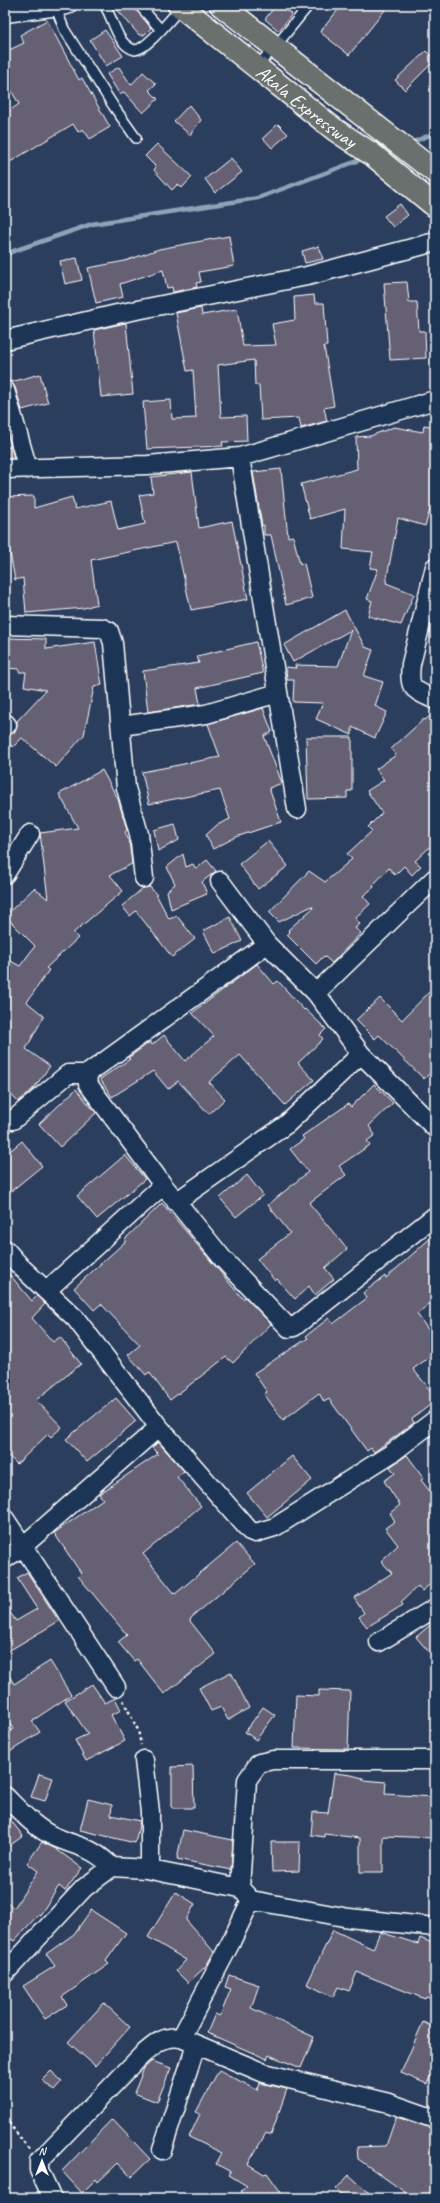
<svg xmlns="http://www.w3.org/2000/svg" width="440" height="2203" viewBox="0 0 440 2203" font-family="Caveat,sans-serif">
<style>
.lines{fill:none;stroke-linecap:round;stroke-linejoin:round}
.stream{stroke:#8da4b8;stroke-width:4.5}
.building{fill:#666174;stroke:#fff}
.service-casing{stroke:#fff;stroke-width:12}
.minor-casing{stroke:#fff;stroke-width:21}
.primary-casing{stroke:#fff;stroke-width:25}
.path{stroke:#fff;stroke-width:2.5;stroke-dasharray:3 3;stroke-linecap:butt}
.service{stroke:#1d3557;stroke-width:9}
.minor{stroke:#1d3557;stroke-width:18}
.primary{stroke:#6b706d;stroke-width:22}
.labels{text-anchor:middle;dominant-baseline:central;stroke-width:3;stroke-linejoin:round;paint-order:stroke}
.street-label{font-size:20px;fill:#fff;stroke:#1d3557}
</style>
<rect width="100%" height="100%" fill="#2c3e5d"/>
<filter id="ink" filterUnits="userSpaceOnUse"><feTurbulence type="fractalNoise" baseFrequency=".025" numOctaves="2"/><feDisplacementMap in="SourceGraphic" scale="8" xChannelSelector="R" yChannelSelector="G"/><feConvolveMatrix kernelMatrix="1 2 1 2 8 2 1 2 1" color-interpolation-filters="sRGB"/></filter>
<g filter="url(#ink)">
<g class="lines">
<path class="stream" d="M408 144 435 133
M5 254 92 224 258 198 365 158"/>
</g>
<path class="building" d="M116 5H133L151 28 144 35H139L115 7Z
M276 5H279L292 14 279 31 265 19Z
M342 5H389L349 55 320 32Z
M47 20 79 80 82 78 110 127 90 139 83 129 78 132 73 124 10 162 5 153V114L19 104 5 80V52L24 43 20 35Z
M105 30 123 56 106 66 90 40Z
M426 51 435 60 405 90 395 80Z
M119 67 131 85 143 72 156 84 149 90 158 99 143 113 124 92 120 95 107 74Z
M189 105 201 120 190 135 174 121Z
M278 124 288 134 272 148 263 138Z
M157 144 192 177 182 188 178 184 172 190 154 170 156 167 145 156Z
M231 158 242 172 215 193 205 179Z
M400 204 408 215 393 227 384 216Z
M229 236 234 266 199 272 201 282 196 283 197 287 173 292 172 287 167 288 163 270 120 284 123 297 96 303 88 268 125 261 159 249Z
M319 246 323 259 305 263 302 251Z
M77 258 82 280 65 284 60 261Z
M407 282 409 302H417L419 331H425L426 358 390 360 384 283Z
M314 295 315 303H324L327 346H324L334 406 324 408 327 421 301 428 299 418 261 420 259 385H255L254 360 218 365 221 417 246 416 247 441 222 442 223 446 147 449 143 402 171 400 172 419 196 418 193 370 187 371 176 313 201 308 202 315 237 309 243 346 276 345 272 324 295 320 294 297Z
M126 323 133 394 101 397 94 330Z
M40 374 48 403 22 410 15 387 11 382Z
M424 425 435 427V494L425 526 398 518 386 583 414 594 401 625 368 616 372 601 367 599 378 569 370 568 373 552 343 549 345 509 310 519 301 484 357 469 356 437 370 436 394 427 423 432Z
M5 447H11L14 458H5Z
M281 469 288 537 293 536 300 564 304 563 312 598 286 605 271 535H264V525L262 526 253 472Z
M192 472 199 528 232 521 248 599 191 610 176 542 91 560 97 604 84 608 26 613 23 578 15 580 5 526V497L34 496V508L72 497 75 509 111 501 118 530 145 524 139 495 153 493 151 477Z
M345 610 365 647 373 650 364 676 383 682 375 706 387 712 375 738 352 727V735L316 719 323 703 293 702 294 680H287L286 667 296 668 295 665 338 666 351 630 293 662 284 645Z
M5 638 46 639V649L95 642 102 685 94 687 84 735 56 767 22 738 13 747 5 740V735L15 732 17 727V721L46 690 24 686 26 672H19V669L5 668Z
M256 642 263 673 197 688 200 704 148 712 143 671 199 663 197 656Z
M263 708 272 732 264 736 282 783 269 788 281 822 236 837 213 849 206 835 217 825 230 819 220 790 149 804 142 772 220 757 208 724Z
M435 712V842L415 861 421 866 412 875 404 866 395 875 389 868 373 885 374 887 363 896 370 904 355 918 360 924 355 928 361 933 332 963 324 956 316 964 287 935 290 932 288 930 313 908 312 906 279 922 269 912 309 871 325 882 352 859 347 854 372 831 368 827 382 813 367 791 384 780 376 769 396 755 391 749 424 719 425 720Z
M306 737H352V791H347V798L308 799Z
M102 770 118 799 127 830 125 832 129 841 132 864 110 875 123 891 73 933 78 938 46 968 49 970 27 1002 44 1016 26 1049 50 1066 34 1088 18 1102 5 1088V958L20 966 35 946 5 916 34 888 48 899 40 833 78 828 59 794Z
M175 824 179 840 158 851 154 830Z
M268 841 288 866 258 889 239 864Z
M183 854 186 867 193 864 196 869 207 860 216 871 202 882 207 894 171 909 167 891 175 884 167 867Z
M150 887 156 894 169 919 177 916 195 939 172 957 136 911 130 916 122 906 143 888Z
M230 917 242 941 215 954 203 931Z
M257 964 274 984 278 981 304 1010 305 1009 326 1029 320 1035 323 1039 298 1063 314 1080 285 1105 240 1055 209 1082 225 1099 209 1114 178 1081 168 1089 153 1071 112 1097 100 1079 130 1059 128 1058 150 1042 152 1045 164 1035 185 1061 214 1036 192 1013Z
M435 986V1068L424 1079 379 1035 375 1039 356 1020 380 998 402 1020Z
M374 1084 393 1103 369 1126 375 1135 367 1141 370 1145 339 1166 346 1175 309 1203 347 1249 325 1268 334 1279 315 1295 309 1286 295 1299 277 1279 275 1281 257 1259 290 1233 268 1205 308 1172 290 1149 304 1139 302 1136 348 1104 351 1107Z
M76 1089 96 1113 60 1147 39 1124Z
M22 1141 42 1166 5 1196V1155Z
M125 1155 145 1179 97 1219 77 1196Z
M247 1175 263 1195 236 1217 220 1198Z
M162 1203 243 1299 245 1297 271 1324 233 1363 226 1357 170 1400 149 1372 146 1375 128 1355 140 1345 101 1304 94 1310 74 1288 126 1241 124 1240Z
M435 1234V1299L417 1314 435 1339V1353L413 1369 435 1396V1401L412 1419 414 1423 374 1452 371 1448 367 1451 329 1399 324 1402 319 1393 283 1420 264 1394 267 1392 254 1373 308 1338 306 1336 329 1318 333 1324 367 1298 363 1293 385 1276 386 1278Z
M5 1269 32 1301 37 1296 45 1304 32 1318 53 1342 60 1337 81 1364 36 1400 62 1427 51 1437 48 1434 17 1464 5 1453Z
M116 1398 136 1421 87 1462 66 1439Z
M158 1442 184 1471 177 1477 201 1506 143 1554 175 1594 236 1543 255 1564 191 1618 190 1621 216 1654 164 1694 137 1659 134 1661 118 1642 127 1635 78 1576 81 1573 54 1533 103 1499 99 1494 158 1454 152 1448Z
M407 1455 424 1478 421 1480 435 1498V1580L422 1591 418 1586 401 1602 403 1605 367 1627 359 1617 364 1613 354 1598 392 1573 381 1561 398 1545 385 1528 395 1521 390 1513 400 1505 384 1481 395 1473 390 1467Z
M292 1456 312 1480 267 1517 247 1493Z
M27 1572 59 1621 5 1653V1605L16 1621 37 1609 17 1578Z
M435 1621V1659L416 1637Z
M50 1661 71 1695 32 1721 40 1732 5 1755V1734L13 1729 5 1716V1669L14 1684Z
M231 1672 249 1708 228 1720 221 1707 211 1711 199 1688Z
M92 1684 105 1703 115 1698 121 1710 111 1715 125 1741 86 1761 75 1740 88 1734 65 1701Z
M319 1690 350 1691 348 1749 294 1748 296 1695 319 1696Z
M263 1707 275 1715 256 1740 245 1732Z
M193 1766 194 1808H172V1767Z
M334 1773 351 1775 363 1778V1780L386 1782 385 1794 435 1797V1838L383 1836V1872H360V1838L324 1834V1837L311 1835 313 1812 328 1813Z
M39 1774 53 1778 45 1801 31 1797Z
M88 1799 112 1805 111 1815 140 1821 135 1843 80 1830Z
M5 1813 23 1836 5 1849Z
M183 1830 233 1840 231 1870 177 1859Z
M42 1842 56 1849 82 1868 65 1891 59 1886 40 1915 39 1914 14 1941 11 1939 5 1945V1900L14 1908 38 1871 27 1863Z
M271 1842H300L299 1871 272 1872Z
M176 1892 195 1904 186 1920 214 1952 206 1966 188 1983 176 1971 186 1960 148 1937Z
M91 1910 126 1933 106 1961 109 1964 62 1997 67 2005 45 2019 23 1986 55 1966 46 1954 74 1934Z
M333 1930 373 1949 380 1932 418 1944 420 1938 435 1944V2000L426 1997 425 1999 357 1972 349 1991 338 1987 333 1997 307 1984Z
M229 1975 259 1985 251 2008 314 2037 301 2068 269 2055 267 2059 207 2033 215 2014 220 2016 231 1989 225 1987Z
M104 2003 130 2027 95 2066 68 2042Z
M423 2022 435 2028V2065L427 2084 401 2073Z
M152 2061 171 2068 157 2102 134 2093 144 2068Z
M219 2070 257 2090 260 2083 287 2089 271 2135 266 2133 248 2164 264 2174 267 2173 285 2198H246L241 2191 247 2186 229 2175 231 2172 216 2164 222 2153 189 2137 200 2114 196 2112Z
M51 2071 62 2081 54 2090 42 2080Z
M396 2117 435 2129V2190L430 2198H413L358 2159 357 2147 386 2146Z
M112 2119 150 2159 131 2177 118 2163 98 2182 96 2179 82 2193 62 2171Z
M349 2175 375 2198H347L336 2189Z"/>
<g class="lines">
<g class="service-casing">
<path id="service" d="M110 5 106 8C114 21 117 45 135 50 148 49 171 17 182 7
M139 5 161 30
M56 8 64 29 114 107 136 138
M256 67 275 47 309 5"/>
</g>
<g class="minor-casing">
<path id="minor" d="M5 13 67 5
M5 340 117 314 307 276 435 242
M5 390 28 469
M240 457 297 809
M5 469 148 465 240 457 435 400
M435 567 411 664C408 690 413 689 435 700
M5 625 102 628 109 631 113 643 126 788 139 834 144 878
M5 723 7 725
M121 726 206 714 278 693
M5 874 30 834
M220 881 267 944 316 993 435 878
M267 944 87 1074 88 1084 163 1185 223 1259 289 1328 294 1327 435 1216
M316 993 361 1054 435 1128
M13 1120 68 1074H87
M176 1202 287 1124 361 1054
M5 1249 20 1266 76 1319 159 1427 250 1531 255 1533 275 1527 392 1453 435 1420
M46 1291 163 1185
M5 1519 116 1687
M5 1559 22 1547 159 1427
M379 1642 435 1608
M144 1760 150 1812V1870
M5 1796C20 1811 36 1829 55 1837 80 1848 91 1846 112 1867
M240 1888 247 1780 259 1763 273 1760H435
M5 1973 84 1888 112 1867 146 1869 240 1888 251 1900 349 1918 435 1927
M181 2038 231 1942 251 1900
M162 2150 196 2045
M52 2198 39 2170V2161L141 2056C154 2045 163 2035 181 2038L264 2073 389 2103 435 2119"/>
</g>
<g class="primary-casing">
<g id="primary">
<path id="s1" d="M179 5 334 129 373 155 435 206"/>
<path d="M221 5 435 172"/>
</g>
</g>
<path class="path" d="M123 1700 138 1730 141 1745
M5 2118 29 2149"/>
<use href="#service" class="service"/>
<use href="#minor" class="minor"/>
<use href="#primary" class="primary"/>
</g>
</g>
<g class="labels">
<g class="street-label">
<text stroke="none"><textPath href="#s1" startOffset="163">Akala Expressway</textPath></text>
</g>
</g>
<rect width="440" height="2203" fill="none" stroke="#1d3557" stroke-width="20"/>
<rect x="10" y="10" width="420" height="2183" fill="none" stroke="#fff" stroke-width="1.5" filter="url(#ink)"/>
<g transform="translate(42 2161)" stroke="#1d3557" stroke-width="3" paint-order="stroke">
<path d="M0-3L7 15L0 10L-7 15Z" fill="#ffffff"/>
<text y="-6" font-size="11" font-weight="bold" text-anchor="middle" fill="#ffffff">N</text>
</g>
</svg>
